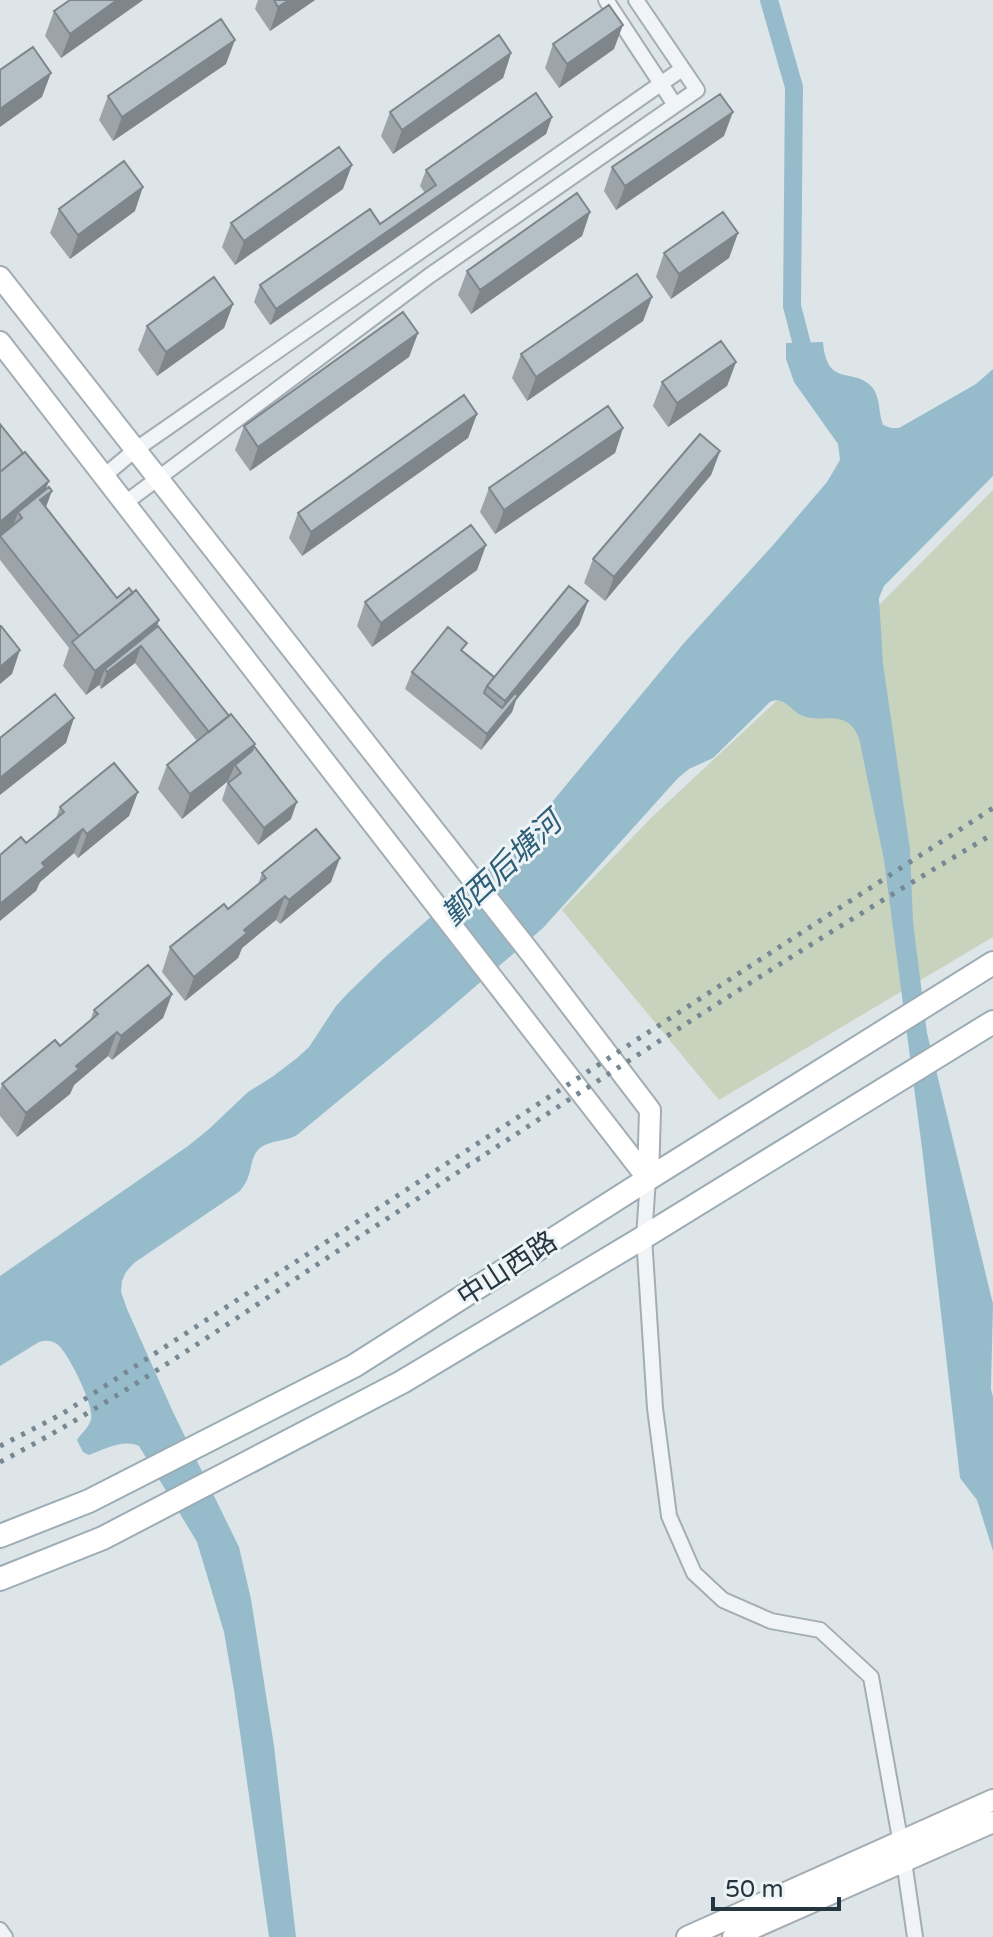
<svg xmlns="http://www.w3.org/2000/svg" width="993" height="1937" viewBox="0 0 993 1937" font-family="'Varela Round','Noto Sans SC',sans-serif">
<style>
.green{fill:#c8d3be}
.water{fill:#96bccc}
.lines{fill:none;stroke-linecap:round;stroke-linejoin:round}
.canal{stroke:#96bccc;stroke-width:18}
.street-casing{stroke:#a3adb3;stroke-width:18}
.secondary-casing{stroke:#a3adb3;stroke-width:24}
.primary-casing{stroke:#9cacb5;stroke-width:26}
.street{stroke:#f1f4f7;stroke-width:14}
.secondary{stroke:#fff;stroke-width:20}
.primary{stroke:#fff;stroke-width:22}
.rail{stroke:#768894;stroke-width:5;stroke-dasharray:4 8;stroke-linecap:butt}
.wall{fill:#9ca4aa}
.shaded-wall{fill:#7f868b}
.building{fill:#b5bfc6;stroke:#7f868b;stroke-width:2}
.labels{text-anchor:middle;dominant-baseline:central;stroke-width:6;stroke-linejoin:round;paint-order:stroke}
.street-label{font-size:28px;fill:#263641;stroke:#eef3f6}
.water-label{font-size:30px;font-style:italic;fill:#2d5f78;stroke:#eef3f6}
</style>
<rect width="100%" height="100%" fill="#dee5e9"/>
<path class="green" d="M993 490V937L719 1100 562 910 652 817 875 609Z"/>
<path class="water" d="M823 342C827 389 853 366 872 387 881 398 878 412 883 425L891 428H899L976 384 993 369V476L884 586 879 598 883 664 910 849 913 922 927 1033 993 1304 991 1389 993 1397V1551L977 1500 960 1478 922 1148 884 860 859 738C855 730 852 723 842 720 830 716 816 721 803 716 790 711 785 695 770 702L713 758 689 769 678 778 543 928 440 1017 297 1135C287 1141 275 1140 265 1145 250 1152 253 1167 247 1180 245 1184 242 1188 240 1191L134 1263 126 1272 122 1281 121 1292 127 1309 173 1412 239 1547 251 1599 274 1746 296 1937H269L234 1690 224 1632 197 1542 139 1446C122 1439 106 1449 89 1455L83 1452 77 1440C81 1433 89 1428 91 1419 95 1407 68 1352 57 1344 51 1340 46 1340 39 1342L0 1366V1276L188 1146 209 1129 248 1092 272 1077 297 1058 309 1047 336 1006 348 993 383 959 528 831 684 643 774 544 827 482 840 460 838 444 794 382 786 359V343Z"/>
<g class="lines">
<path class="canal" d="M769 0 794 87 792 306 807 364"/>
<g class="street-casing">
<path id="street" d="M606 0 675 105
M104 476 135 450 682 69
M125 503 429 276 697 90 636 0
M648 1179 644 1237 655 1408 669 1516 694 1573 723 1600 771 1621 820 1630 871 1677 904 1861 915 1937
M0 1930 5 1937"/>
</g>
<g class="secondary-casing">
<path id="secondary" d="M0 277 532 955 650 1110 648 1179
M0 342 648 1179
M687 1937 993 1800
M733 1937 993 1822"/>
</g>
<g class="primary-casing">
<path id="primary" d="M0 1536 89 1501 354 1366 648 1179 993 963
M0 1579 103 1538 402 1382 644 1237 993 1022"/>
</g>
<use href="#street" class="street"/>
<use href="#secondary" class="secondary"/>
<use href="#primary" class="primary"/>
<path class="rail" d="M0 1446 62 1414 993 808
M0 1462C125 1397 241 1314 359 1237 569 1100 777 961 993 834"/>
</g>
<path class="wall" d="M70 0H143L61 58 45 36 54 11Z
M258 0H315L270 31 255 9Z
M553 44 614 49 559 88 545 68Z
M511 53 503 78 393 154 381 136 390 112Z
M226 64 113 141 99 120 108 96Z
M552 117 546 134 270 325 254 302 260 285 380 224 425 193 420 186 426 170Z
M724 136 616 210 604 191 612 167Z
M343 189 235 265 222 247 231 223Z
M59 209 135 211 70 259 50 233Z
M590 212 582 236 471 314 458 295 467 271Z
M738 233 729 258 671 299 656 277 664 253Z
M652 297 643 321 527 401 512 378 521 354Z
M233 304 224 328 157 376 138 350 147 326Z
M418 333 409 357 250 471 235 450 244 426Z
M736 362 727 386 668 427 653 406 662 382Z
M477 414 468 438 302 556 289 538 298 513Z
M0 424 46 489V507L117 598 157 627 254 746 291 819 258 845 222 800 228 781 182 819 158 789 167 765 197 741 135 663 101 689 99 685 86 695 63 666 69 648 0 560Z
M623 428 615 453 495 534 480 512 489 488Z
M720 451 711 475 605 601 584 583 593 559Z
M486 545 477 570 372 647 357 626 365 602Z
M588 601 579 625 516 700 512 712 481 750 405 689 412 672 464 652 494 676Z
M138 792 129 816 78 858 74 853 40 882 36 891 26 843 56 818 60 807Z
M262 873 331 882 280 924 276 920 242 948 238 958 185 1001 162 972 170 947 228 909 258 885Z
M172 994 163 1018 112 1060 108 1056 74 1085 70 1094 17 1137 0 1116V1090L2 1084 60 1046 90 1021 94 1010Z"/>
<path class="shaded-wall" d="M117 0H143L61 58 70 34Z
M289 0H315L270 31 278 7Z
M623 25 614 49 559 88 567 64Z
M235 40 226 64 113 141 122 117Z
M511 53 503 78 393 154 402 130Z
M51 73 42 97 0 127V109Z
M733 112 724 136 616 210 625 186Z
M552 117 546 134 270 325 276 309Z
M352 165 343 189 235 265 244 241Z
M143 187 135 211 70 259 78 235Z
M590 212 582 236 471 314 480 290Z
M738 233 729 258 671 299 679 274Z
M652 297 643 321 527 401 536 377Z
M233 304 224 328 157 376 166 352Z
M418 333 409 357 250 471 258 447Z
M736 362 727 386 668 427 677 403Z
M477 414 468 438 302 556 311 532Z
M623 428 615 453 495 534 504 510Z
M720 451 711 475 605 601 614 577Z
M49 481 43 497 52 491 46 507 22 518 18 512 12 529 0 536V522Z
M486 545 477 570 372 647 381 623Z
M588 601 579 625 516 700 512 712 481 750 487 734 497 721 505 701Z
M159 620 151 644 141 646 135 663 101 689 107 672 105 669 99 685 86 695 95 671Z
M20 650 12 674 0 684V667Z
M74 718 66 743 0 795V778Z
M255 744 246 768 235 765 228 781 182 819 190 794Z
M138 792 129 816 78 858 87 834Z
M297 802 291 819 258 845 264 828Z
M83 829 74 853 40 882 36 891 0 921V904L42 863Z
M340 858 331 882 280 924 289 900Z
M285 896 276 920 242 948 238 958 185 1001 194 977 244 930Z
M172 994 163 1018 112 1060 121 1036Z
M117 1032 108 1056 74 1085 70 1094 17 1137 26 1113 76 1066Z"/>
<path class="building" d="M70 0H117L70 34 54 11Z
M274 0H289L278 7Z
M609 5 623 25 567 64 553 44Z
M221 19 235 40 122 117 108 96Z
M499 35 511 53 402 130 390 112Z
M33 47 51 73 0 109V70Z
M536 93 552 117 276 309 260 285 370 209 380 224 436 185 426 170Z
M720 94 733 112 625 186 612 167Z
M339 147 352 165 244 241 231 223Z
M124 161 143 187 78 235 59 209Z
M577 193 590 212 480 290 467 271Z
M723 212 738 233 679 274 664 253Z
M637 274 652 297 536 377 521 354Z
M214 277 233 304 166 352 147 326Z
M403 312 418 333 258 447 244 426Z
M721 341 736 362 677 403 662 382Z
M464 395 477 414 311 532 298 513Z
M608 406 623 428 504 510 489 488Z
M0 424 23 453 0 472Z
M700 434 720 451 614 577 593 559Z
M25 452 49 481 0 522V472Z
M49 487 52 491 40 500 117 598 129 588 133 593 79 636 0 536 22 518 18 512Z
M471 525 486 545 381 623 365 602Z
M569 586 588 601 505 701 487 686Z
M136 590 159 620 95 671 72 642Z
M0 626H1L20 650 0 667Z
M158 626 229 716 209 732 141 646 107 672 105 669Z
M448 627 467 643 461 650 494 677 487 686 484 693 502 708 515 693 518 696 487 734 412 672Z
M55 694 74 718 0 778V738Z
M231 714 255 744 190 794 167 765Z
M254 746 297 802 264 828 228 783 241 773 235 765 252 751Z
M114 763 138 792 87 834 83 829 42 863 45 867 0 904V855L21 837 26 843 64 812 60 807Z
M316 829 340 858 289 900 285 896 244 930 247 933 194 977 170 947 224 904 228 909 266 878 262 873Z
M148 965 172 994 121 1036 117 1032 76 1066 79 1069 26 1113 2 1084 55 1040 60 1046 98 1014 94 1010Z"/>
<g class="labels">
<g class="street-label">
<text transform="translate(507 1269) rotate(-33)">中山西路</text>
</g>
<g class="water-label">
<text transform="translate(502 869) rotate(-43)">鄞西后塘河</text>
</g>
</g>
<path d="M713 1897v12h126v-12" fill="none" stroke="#263641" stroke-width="4"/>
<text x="725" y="1897" font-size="24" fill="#263641" stroke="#eef3f6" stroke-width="6" paint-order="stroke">50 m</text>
</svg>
